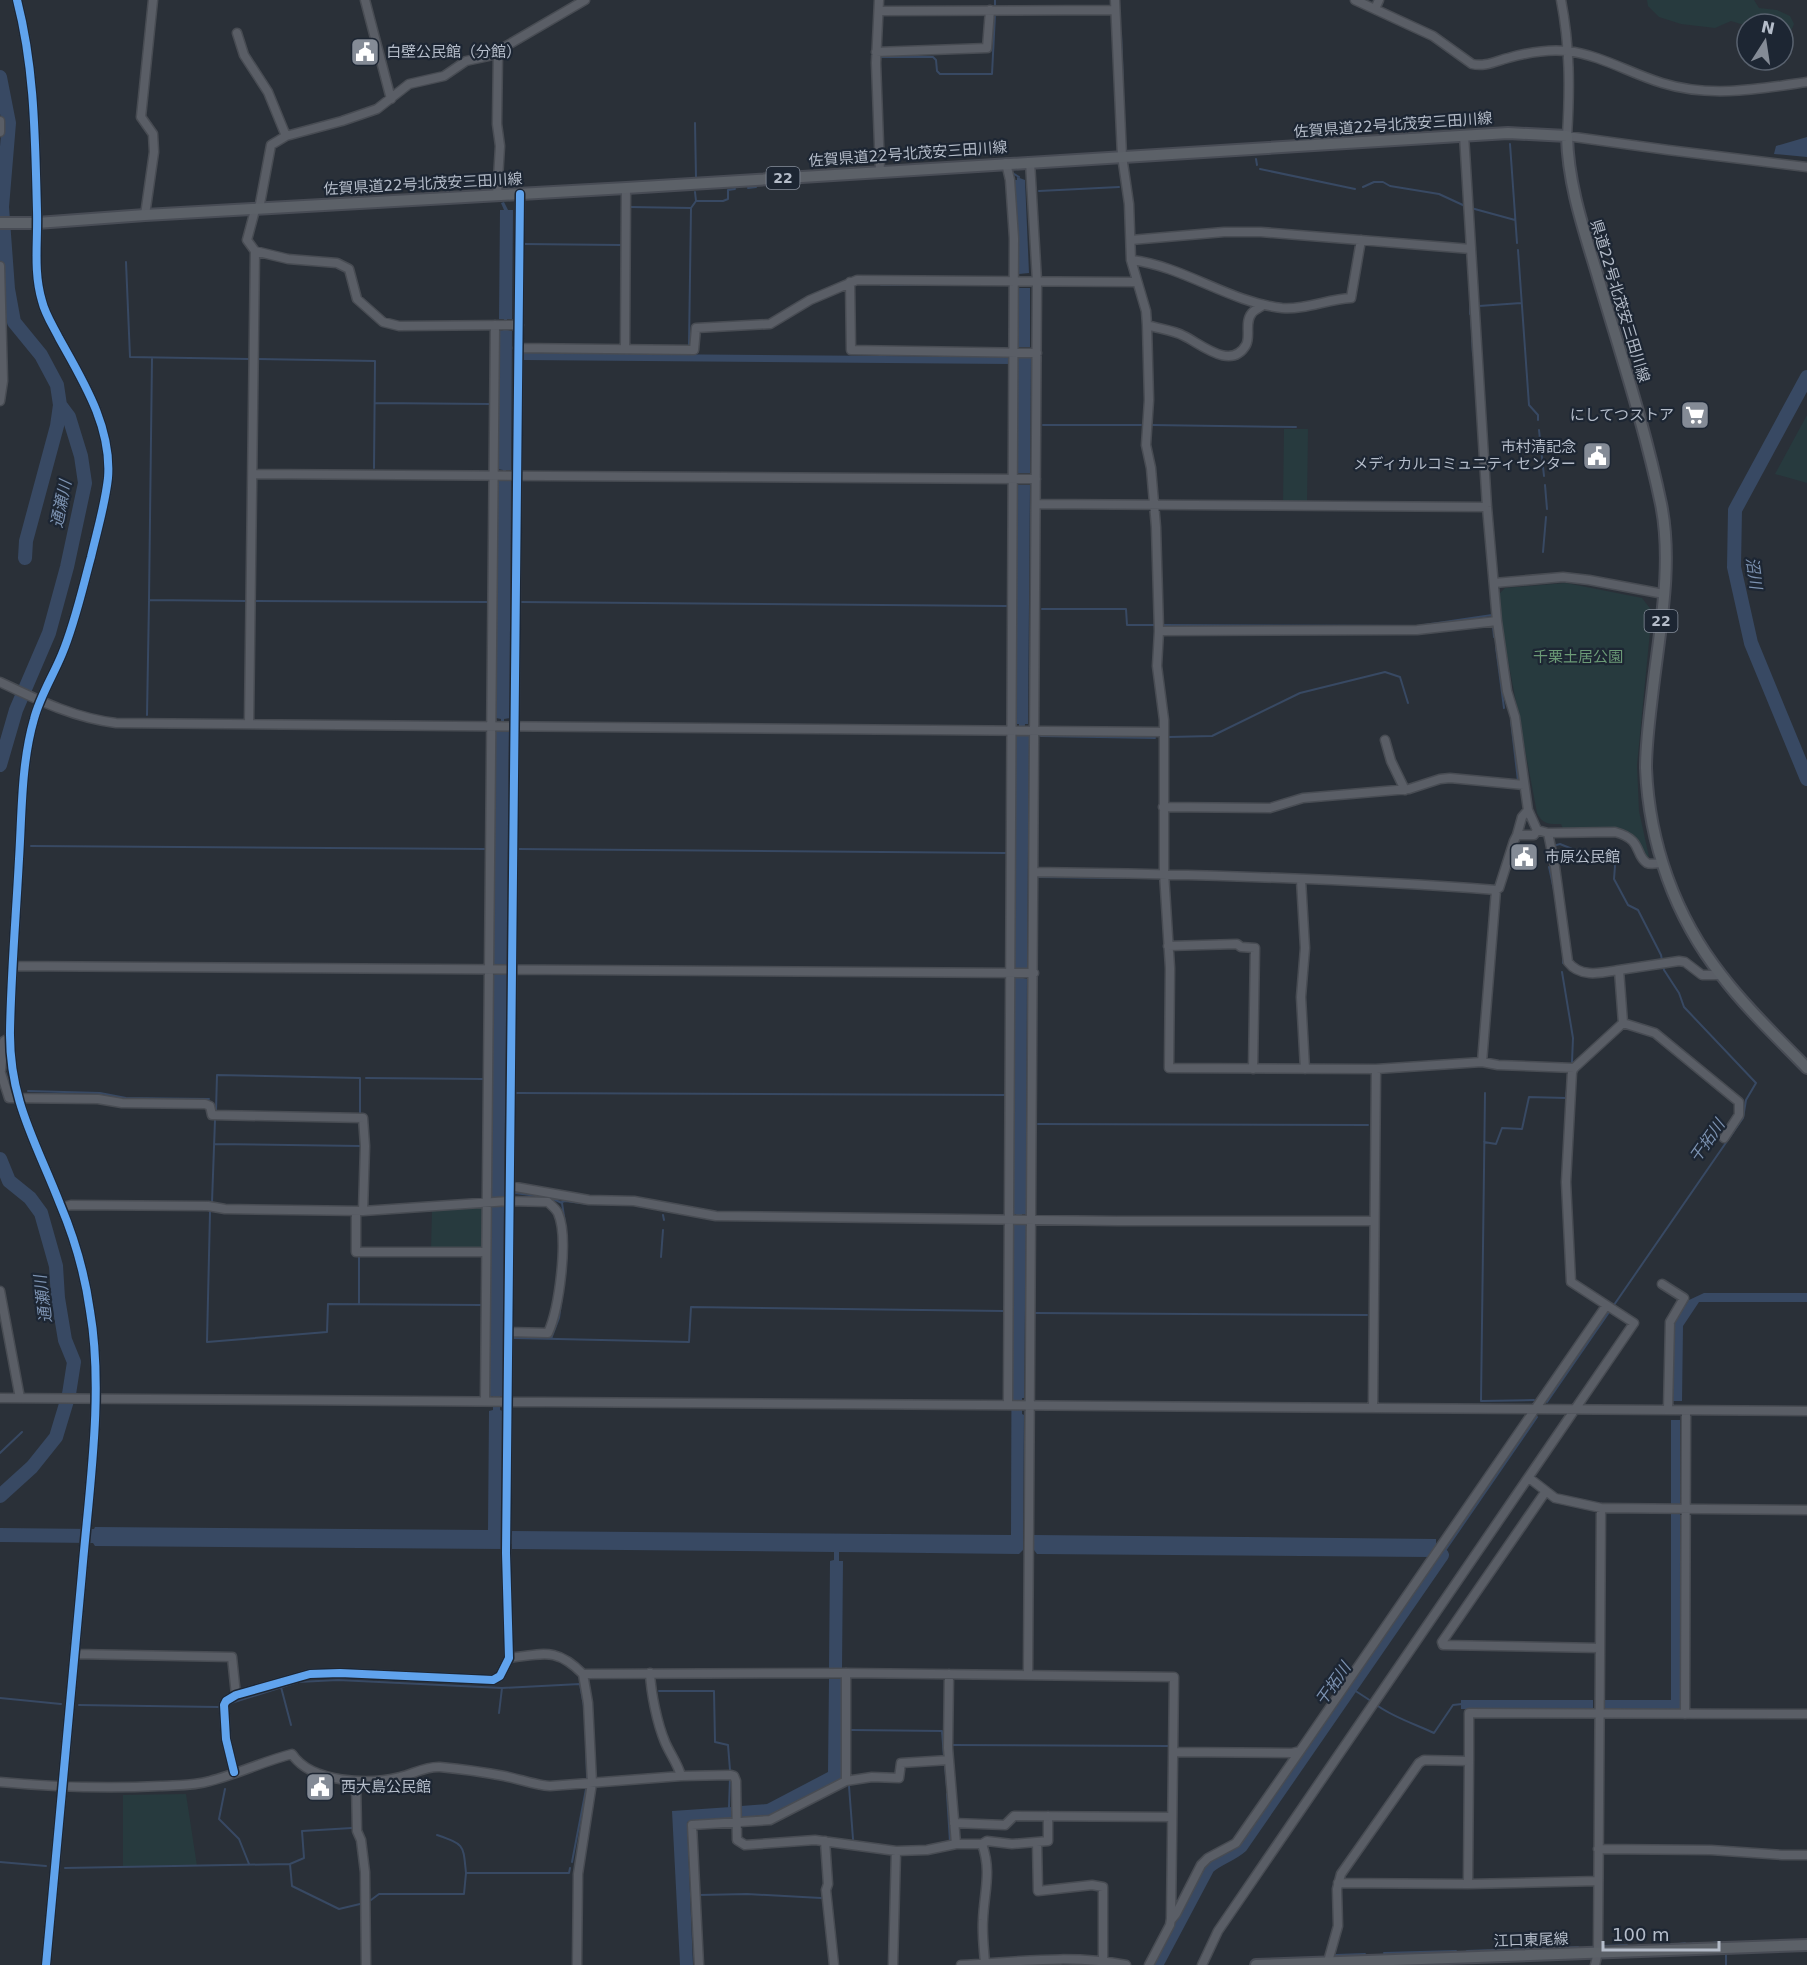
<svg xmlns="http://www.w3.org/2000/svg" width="1807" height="1965" viewBox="0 0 1807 1965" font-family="'DejaVu Sans','Noto Sans JP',sans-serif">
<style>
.green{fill:#273a3e}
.water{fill:#384963}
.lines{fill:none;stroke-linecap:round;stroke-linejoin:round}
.stream{stroke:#384963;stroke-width:2}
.river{stroke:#384963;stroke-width:14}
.minor-casing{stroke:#484c53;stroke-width:11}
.major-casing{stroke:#484c55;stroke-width:14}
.minor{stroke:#5a5e66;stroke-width:8}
.major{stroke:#5c6168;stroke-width:10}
.cycleway-casing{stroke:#1d2633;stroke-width:11}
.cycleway{stroke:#60a3ed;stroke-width:8}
.labels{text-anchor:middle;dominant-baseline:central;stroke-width:4.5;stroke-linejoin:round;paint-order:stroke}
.shield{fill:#1d2633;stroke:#878f9c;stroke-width:1.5}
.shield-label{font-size:14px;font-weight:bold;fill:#b4bcc9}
.poi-label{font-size:15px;fill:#b4bcc9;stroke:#1d2633;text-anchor:start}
.street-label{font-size:15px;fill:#b4bcc9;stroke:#1d2633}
.park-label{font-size:15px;fill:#6b9a76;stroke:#1d2633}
.water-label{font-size:16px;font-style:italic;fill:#7c92b1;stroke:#1d2633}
</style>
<rect width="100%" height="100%" fill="#2a3038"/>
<path class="green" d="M1647 0H1754L1759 8 1777 10 1790 16 1794 24 1791 31 1783 33V24H1747V26L1731 21 1715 28 1681 24 1659 17 1648 6Z
M1807 415V483L1775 474Z
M1284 429H1308L1307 504H1283Z
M1566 583 1642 598 1652 611 1637 765 1639 811 1649 857 1645 858 1638 843 1624 830 1563 829 1561 824C1549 824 1543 825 1537 813L1504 639 1498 595 1505 588Z
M481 1206 484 1208V1250L431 1249 432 1210Z
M186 1794 197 1866 123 1867V1795Z"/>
<path class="water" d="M1807 137V157L1774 154 1776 146Z
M1017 177 1025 180 1029 273 1019 274 1014 180H1017Z
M504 202 508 210H513L512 319H507V330L512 331 511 470H506V480H511L510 718 504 719V730H509L507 964 502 965V974L507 975 504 1196 500 1197V1205H504L503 1396H500V1410L503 1411 502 1534 512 1535V1531L1011 1535 1012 1224H1016V1214H1012L1014 978H1017L1018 968H1014L1015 736H1019V724H1016L1017 485H1030L1028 724H1025L1024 736H1029L1027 968H1023V978L1027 979 1026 1214H1022V1224H1026L1024 1398H1022V1414L1024 1415 1023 1550 1019 1554 839 1552V1561H843L842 1668H829L830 1561 834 1560V1552L512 1549V1544H502V1549L95 1546 93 1543 0 1542V1528L94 1529 95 1527 488 1530 489 1411 493 1410V1396H489L491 1206 495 1205V1197H491L493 975 498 974V965L493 964 496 730H501V719L496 718 498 480H503V470L498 469 499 331 504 330V319H499L500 210H504L501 203Z
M1018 288H1030V347H1018Z
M523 353 1009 357V364L523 360Z
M1018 358H1031L1030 473H1017Z
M1704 1293H1807V1302H1699L1683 1326 1682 1401H1673L1674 1323 1689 1300Z
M1671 1420H1680V1504H1671Z
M1671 1514H1680V1710H1605V1700H1671Z
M1034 1535 1436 1539V1546L1428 1557 1037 1554 1034 1550Z
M829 1679H842V1779L769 1815 741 1817V1806L767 1804 828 1772Z
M1461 1700H1593V1709H1461Z
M731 1807V1818L687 1822 693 1965H680L672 1811Z"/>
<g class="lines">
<path class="stream" d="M995 7V0
M1121 33 1123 84
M879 57H933L936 60 937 71 940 74H992L995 15
M695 123 696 178
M1510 144 1517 243
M1256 159 1257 165
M1260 169 1355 189
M1011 172 1019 177
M1363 187 1374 182H1383L1390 186 1439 194 1465 206
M748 188 756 187
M1039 191 1119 187
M696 201H723L728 199V190L735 189
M630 207 691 208
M1471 208 1515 220
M524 244 620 245
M1518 250 1529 405 1538 415V420
M126 262 130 357 249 359
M881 285H1009
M1470 306V314
M1479 306 1521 303
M1471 321 1472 331
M1472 337 1473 355
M689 346 691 208 696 201 695 192
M152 358 149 600 246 601
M258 359 375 361 374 468
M1474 362 1475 378
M375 403 490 404
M1043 425H1141
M1152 425 1296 427
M1539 430 1544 476
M1545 485 1547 509
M1543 552 1546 517
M255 601 487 602
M520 602 1006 606
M1042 609H1126L1127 625H1154
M1163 625 1418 626
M1424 625 1492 615V606
M1493 626 1494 637
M1496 647 1504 708
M147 715 149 601
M1511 721 1518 781
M1041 736 1155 738
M1169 737 1212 736 1300 693 1385 672 1400 677 1408 703
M31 846 484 849
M518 849 1005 853
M1549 867 1554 890
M1036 877 1124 878
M1563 954V963
M1562 972 1573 1038 1572 1062
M366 1078 482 1079
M28 1091 100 1093 126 1098 209 1099
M517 1093 1004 1095
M1485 1093 1481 1401 1534 1400
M216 1111 217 1075 360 1078V1114
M1038 1124 1368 1125
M1484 1142 1496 1144 1502 1128 1522 1129 1529 1097 1566 1098 1567 1089
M214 1144 361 1146
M515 1193 551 1198 562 1203 565 1223
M212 1202 215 1120
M562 1202 565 1201 589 1204
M637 1206 646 1207
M359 1207 360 1187
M210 1212 207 1342 327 1332 328 1304 480 1305
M663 1215 664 1220
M359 1256V1304
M661 1257 663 1230
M1034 1313 1367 1315
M514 1338 689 1342 691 1307 1004 1311
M551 1339 559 1318 562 1296
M1547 1402 1743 1118 1746 1100 1756 1083 1684 1007 1679 993 1664 970 1661 955 1638 910 1628 905 1614 879 1615 866 1611 856 1587 855 1560 844 1553 846
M0 1453 22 1432
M1442 1555 1537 1417
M281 1687 291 1725
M1351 1688 1371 1701
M659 1691H714L715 1742 728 1745 730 1770
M0 1698 61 1704
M228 1704 298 1682 338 1680 502 1688 580 1684 584 1706
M79 1705 218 1707
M1378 1706C1395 1718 1415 1724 1434 1733L1453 1705 1462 1704
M499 1713 502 1688
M852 1730 942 1731 944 1757
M586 1739 587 1778
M952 1745 1168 1746
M945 1765 947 1787
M849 1786 853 1839
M225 1789 219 1819 239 1839 249 1864
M947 1794 950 1842
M729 1807 730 1778
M437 1835C465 1845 463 1844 466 1873H569L570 1868
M0 1862 46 1866
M572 1862 586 1789
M290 1864 304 1858 302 1831 352 1828
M65 1868 290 1864 292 1886 339 1909 360 1904
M699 1895 747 1894 821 1898
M371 1900 379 1894H464L466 1873
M1693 1943H1706
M1712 1943 1717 1942
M1679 1944 1685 1943
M1638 1945H1643
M1652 1945 1672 1944
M1604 1946 1627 1945
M1557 1948 1578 1947
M1467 1951 1547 1948
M1384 1953 1456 1951
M1336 1955 1365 1954
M1726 1965V1954"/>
<path class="river" d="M0 77 9 123 2 207 8 289 14 322 41 355 57 385 60 405 69 417 81 456 85 483 67 567 49 633 16 710 0 765
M1807 377 1735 510 1734 567 1751 643 1807 779
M25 558 26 541 57 426 60 405
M0 1159 9 1181 30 1198 41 1213 56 1266 58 1298 65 1340 74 1362 69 1394 56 1437 32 1467 0 1496
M1156 1965 1208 1867C1218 1858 1231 1855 1241 1846L1442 1555"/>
<g class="minor-casing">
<path id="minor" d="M17 0C35 69 35 140 37 211 38 241 33 271 42 301 45 314 53 326 59 338 83 381 112 427 108 478 105 505 97 531 91 557 82 590 75 623 62 654 53 676 40 696 34 719 21 764 22 813 19 859 16 916 11 974 10 1031 9 1100 36 1142 60 1204 74 1237 85 1275 90 1311 104 1392 89 1490 82 1573 71 1703 59 1834 46 1965
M365 0 391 99
M879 0 876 63 880 171
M1115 0 1122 156 1129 204 1131 260 1146 311 1147 325 1149 400 1146 445 1151 468 1156 527 1159 631 1157 666 1164 720V873L1170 968 1169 1068 1376 1069 1482 1062 1498 1065 1574 1068
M1355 0 1433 36 1472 64C1485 67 1496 61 1508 58 1526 53 1548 49 1567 51 1601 55 1629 73 1662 83 1710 98 1759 89 1807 82
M1561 0C1570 46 1570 89 1567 136L1668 150 1807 167
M1375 9 1379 0
M879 11 1115 10
M237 33 244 55 268 92 286 136
M876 52 987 48 990 10
M0 121V132
M1464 135 1487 507 1497 621 1507 691 1515 717 1528 810 1537 830 1548 833 1615 832C1644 840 1634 855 1647 863 1651 865 1658 863 1662 863
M1006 163 1010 180 1014 238 1008 1405
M497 195 500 146 497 124 498 51
M259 209 271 145 286 136 342 121 377 109 409 84 444 76 466 61 489 56 585 0
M145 215 154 152 153 134 141 117 153 0
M1131 240 1224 232H1261L1471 249
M255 251 288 259 337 263 349 269 357 299 383 322 399 326 519 325
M1131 260C1184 266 1228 302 1282 308 1305 310 1328 299 1351 298L1361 240
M0 266 3 381 0 401
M850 282 851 350 1037 353
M1147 325C1159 329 1173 330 1184 336 1201 344 1231 371 1246 345 1251 336 1244 322 1252 313 1254 310 1259 308 1263 305
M518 348 694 350 696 328 770 324 810 300 857 280 1137 282
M625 349 626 188
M253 474 1036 479
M1036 504 1487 507
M1494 583 1563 577 1589 580 1664 594
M1159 631 1417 630 1497 621
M0 682C38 700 74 718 116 723L1163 732
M249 724 255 251 247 240 255 210
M1385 740 1391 761 1405 790
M1163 807 1270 808 1303 798 1409 789 1440 779 1450 778 1524 785
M1548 833 1555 867 1568 962C1580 978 1601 973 1619 970
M1517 835 1522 817 1528 810
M1034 872C1188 874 1342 878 1496 890
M1301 880 1305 948 1301 997 1305 1069
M1168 946 1237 944 1241 947 1255 948 1253 1069
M13 966 1034 973
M1623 1023 1655 1033 1739 1102V1115L1724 1138
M1482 1062 1496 890 1499 888 1514 841 1517 835H1534L1537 830
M0 1070 9 1098 98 1099 122 1103 205 1104 210 1106 212 1115 363 1118 365 1146 363 1211
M1 1070 4 1041 10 1037
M510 1186 589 1200 634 1201 716 1216 1117 1221H1374
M62 1207 71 1205 208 1206 225 1209 363 1211 509 1201 548 1202C551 1205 556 1209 558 1213 569 1238 559 1309 548 1333L509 1332
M356 1211V1252H486
M1662 1284 1684 1298 1670 1322 1668 1410
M0 1291 20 1398
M0 1398 1807 1411
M485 1401 495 325
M1373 1407 1376 1069
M1529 1478 1555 1498 1601 1508 1807 1510
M1546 1491 1442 1642 1443 1645 1600 1648
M75 1654 232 1657 236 1695
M509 1658C544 1654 556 1647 583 1674L588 1703 592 1783 578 1874 577 1965
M650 1673C651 1693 657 1723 665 1742 670 1754 678 1764 681 1776
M583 1674 846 1673 1174 1677 1171 1919 1170 1925 1149 1965
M949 1674 948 1748 956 1844
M1028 1675 1037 281 1030 162
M1685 1714 1686 1411
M1173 1752 1292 1753 1300 1751 1606 1306
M234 1772 226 1739 224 1705 226 1701 236 1695 310 1674 340 1673 493 1680 500 1676 509 1658 506 1553 520 194
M846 1781 872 1777 899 1778 901 1763 949 1760
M0 1782C54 1787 106 1789 160 1786 176 1785 194 1786 210 1781 238 1774 264 1761 292 1754 311 1783 369 1785 400 1777 413 1774 426 1766 440 1767 461 1769 483 1772 504 1776 520 1779 534 1785 550 1786L681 1776 731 1775 734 1776 736 1781 737 1840 745 1845 815 1840 896 1851 927 1850 956 1844H982C992 1872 984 1892 983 1920 982 1934 984 1949 985 1964
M356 1782 357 1831 361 1840 365 1872 366 1965
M954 1823 1005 1825 1014 1816 1171 1817
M825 1841 828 1884 826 1890 834 1965
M1037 1842 1038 1891 1092 1885 1103 1887V1960
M982 1844 987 1841 1012 1844 1048 1841V1816
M1598 1849 1711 1850 1782 1855H1807
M1338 1883 1468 1884 1598 1881
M1468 1884 1469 1761
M1172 1919 1176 1914 1201 1865 1208 1858 1236 1843 1300 1751
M699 1965 692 1825 770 1820 846 1781V1673
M893 1965 896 1851
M961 1965C1016 1962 1071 1954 1126 1965
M1202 1965 1218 1931 1634 1323 1571 1282 1566 1182 1572 1072 1574 1068 1623 1023 1619 970 1679 961 1685 962 1702 975H1721
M1327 1965 1338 1926 1337 1889 1341 1874 1419 1763 1424 1760 1469 1761V1713L1807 1714
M1595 1965 1598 1952 1601 1508"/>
</g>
<g class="major-casing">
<path id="major" d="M0 223H37L145 215 626 188 1508 133 1567 136C1568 185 1584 230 1598 277 1620 352 1645 427 1661 504 1673 564 1660 628 1653 688 1650 714 1646 742 1646 768 1649 843 1675 917 1722 976 1747 1009 1778 1038 1807 1068
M1256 1965 1807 1945"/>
</g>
<use href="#minor" class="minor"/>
<use href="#major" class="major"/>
<g class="cycleway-casing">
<path id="cycleway" d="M17 0C35 69 35 140 37 211 38 241 33 271 42 301 45 314 53 326 59 338 83 381 112 427 108 478 105 505 97 531 91 557 82 590 75 623 62 654 53 676 40 696 34 719 21 764 22 813 19 859 16 916 11 974 10 1031 9 1100 36 1142 60 1204 74 1237 85 1275 90 1311 104 1392 89 1490 82 1573 71 1703 59 1834 46 1965
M234 1772 226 1739 224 1705 226 1701 236 1695 310 1674 340 1673 493 1680 500 1676 509 1658 506 1553 520 194"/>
</g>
<use href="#cycleway" class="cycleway"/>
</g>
<defs>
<g id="civic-square" transform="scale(1.5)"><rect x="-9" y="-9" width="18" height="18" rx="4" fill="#848b96" stroke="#1d2633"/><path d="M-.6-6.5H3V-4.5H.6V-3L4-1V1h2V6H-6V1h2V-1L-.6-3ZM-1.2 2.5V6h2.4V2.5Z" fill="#fff"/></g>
<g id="supermarket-square" transform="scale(1.5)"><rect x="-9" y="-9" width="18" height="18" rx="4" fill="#848b96" stroke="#1d2633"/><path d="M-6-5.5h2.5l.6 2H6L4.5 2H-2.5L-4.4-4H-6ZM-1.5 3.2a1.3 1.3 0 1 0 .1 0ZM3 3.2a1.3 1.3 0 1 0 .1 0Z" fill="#fff"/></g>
</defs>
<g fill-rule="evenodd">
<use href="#civic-square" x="365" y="52"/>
<use href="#supermarket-square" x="1695" y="415"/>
<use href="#civic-square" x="1597" y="456"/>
<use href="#civic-square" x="1524" y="857"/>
<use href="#civic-square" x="320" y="1787"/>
</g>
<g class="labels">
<g class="shield">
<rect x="766.5" y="167" width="33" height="22" rx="4.5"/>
<rect x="1644.5" y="610" width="33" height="22" rx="4.5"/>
</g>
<g class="shield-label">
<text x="783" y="178">22</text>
<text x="1661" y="621">22</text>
</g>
<g class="poi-label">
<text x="386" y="52">白壁公民館（分館）</text>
<text x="1674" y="415" text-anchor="end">にしてつストア</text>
<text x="1576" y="447" text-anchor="end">市村清記念<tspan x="1576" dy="17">メディカルコミュニティセンター</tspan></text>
<text x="1545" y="857">市原公民館</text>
<text x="341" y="1787">西大島公民館</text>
</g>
<g class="street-label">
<text transform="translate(1393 125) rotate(-4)">佐賀県道22号北茂安三田川線</text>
<text transform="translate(908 154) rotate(-4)">佐賀県道22号北茂安三田川線</text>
<text transform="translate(423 184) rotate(-3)">佐賀県道22号北茂安三田川線</text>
<text transform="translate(1620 301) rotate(73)">県道22号北茂安三田川線</text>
<text transform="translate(1531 1940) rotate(-2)">江口東尾線</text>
</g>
<g class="park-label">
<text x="1578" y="657">千栗土居公園</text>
</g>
<g class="water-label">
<text transform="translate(61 504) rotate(-79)">通瀬川</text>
<text transform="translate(1754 573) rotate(82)">沼川</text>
<text transform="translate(1707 1141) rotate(-55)">干拓川</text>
<text transform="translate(43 1299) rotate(-97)">通瀬川</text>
<text transform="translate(1333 1684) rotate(-55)">干拓川</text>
</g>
</g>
<g transform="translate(1765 42) rotate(12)"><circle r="28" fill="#1d2633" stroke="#59626f" stroke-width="1.5"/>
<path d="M0-4.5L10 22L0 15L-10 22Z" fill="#848b96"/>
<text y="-9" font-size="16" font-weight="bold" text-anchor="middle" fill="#b4bcc9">N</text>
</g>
<path d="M1603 1941v9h116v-9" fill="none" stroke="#b4bcc9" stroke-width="3"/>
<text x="1612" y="1941" font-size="18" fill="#b4bcc9" stroke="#1d2633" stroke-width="4.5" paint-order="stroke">100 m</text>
</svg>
